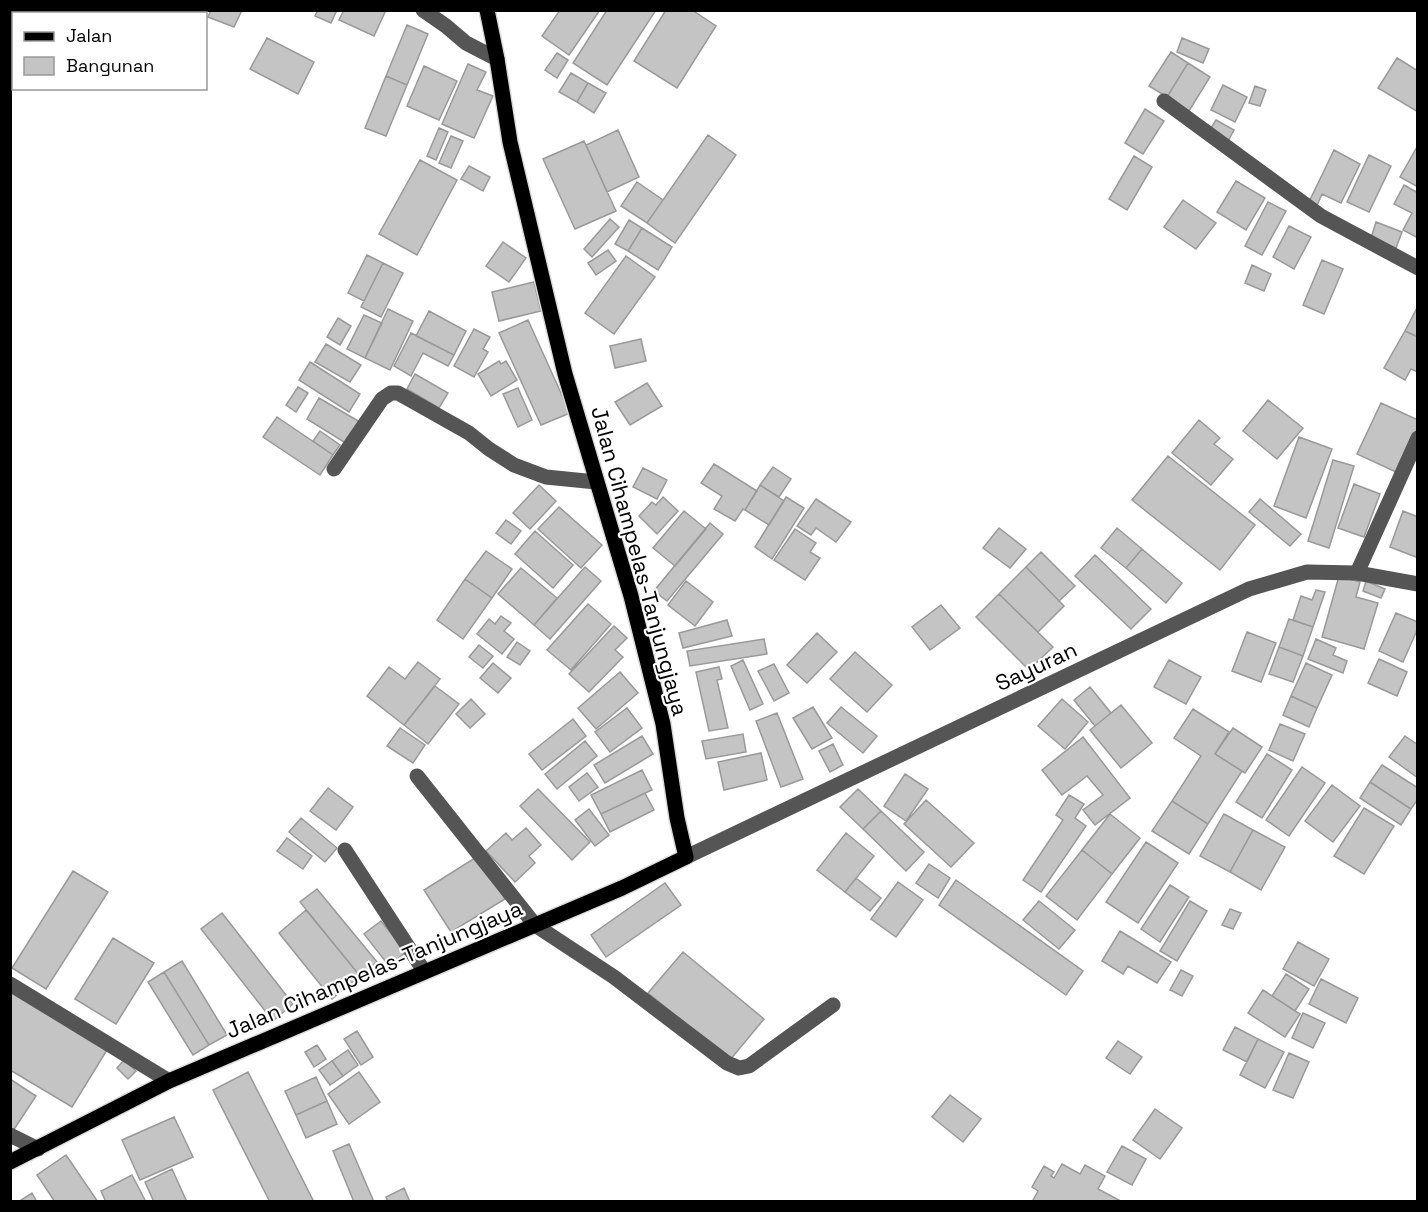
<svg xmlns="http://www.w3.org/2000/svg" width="1428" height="1212" viewBox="0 0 1428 1212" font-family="'Space Grotesk',sans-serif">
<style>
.building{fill:#c4c4c4;stroke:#999;stroke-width:1.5}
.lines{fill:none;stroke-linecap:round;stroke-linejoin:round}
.major-casing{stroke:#dbdbdb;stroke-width:18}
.minor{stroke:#555;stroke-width:15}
.major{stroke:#000;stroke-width:15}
.labels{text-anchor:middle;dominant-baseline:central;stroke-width:4.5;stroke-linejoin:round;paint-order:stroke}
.street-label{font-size:22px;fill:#000;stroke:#fff}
</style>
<rect width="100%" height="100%" fill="#fff"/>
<path class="building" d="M211 10H242L234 27 208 17Z
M318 10H337L331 23 315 16Z
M344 10H386L374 36 339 20Z
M560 10H600L569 55 542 36Z
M607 10H656L607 85 573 63Z
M666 10H692L716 26 677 88 634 61Z
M407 25 428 34 407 85 386 76Z
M267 38 314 62 298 94 250 69Z
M1182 38 1209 49 1203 63 1177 52Z
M1171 52 1188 63 1167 97 1149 86Z
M557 53 568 60 557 78 545 70Z
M1397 58 1418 71V112L1378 88Z
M1188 63 1210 77 1189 111 1167 97Z
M468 64 486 72 477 90 493 96 474 138 442 124Z
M424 66 457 81 439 120 407 106Z
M571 73 588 83 577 102 559 92Z
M386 76 407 85 386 136 365 128Z
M588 83 606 93 594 113 577 102Z
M1223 85 1247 97 1235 122 1211 110Z
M1255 86 1266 90 1260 106 1249 103Z
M1145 109 1164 121 1143 154 1125 143Z
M1216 120 1234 130 1227 143 1209 131Z
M439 128 448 132 436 160 427 156Z
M618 130 639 177 607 192 586 145Z
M708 135 736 155 675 243 647 223Z
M451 136 463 141 451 168 439 163Z
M584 141 616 211 575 229 543 159Z
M1417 147 1418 148V187L1400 177Z
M1334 150 1360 164 1341 203 1322 194 1316 208 1308 204Z
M1369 155 1391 166 1369 212 1347 202Z
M1134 156 1152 167 1127 210 1109 199Z
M420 160 457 180 417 255 379 234Z
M469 166 490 177 483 191 461 179Z
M1236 181 1265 198 1246 230 1217 212Z
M637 182 663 200 647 223 621 206Z
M1404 185 1418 193V238L1403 230 1412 213 1394 204Z
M1183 200 1216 223 1196 249 1164 227Z
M1268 202 1286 211 1262 255 1245 246Z
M610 219 619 227 592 257 584 249Z
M629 220 642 228 628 251 615 244Z
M1376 222 1402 232 1396 248 1371 238Z
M1289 226 1311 237 1294 269 1273 257Z
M642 228 672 247 658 270 628 251Z
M503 242 526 258 509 282 486 266Z
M608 250 616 261 596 275 588 263Z
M367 255 383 263 364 301 348 293Z
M626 256 655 277 614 334 585 313Z
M1322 260 1343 269 1324 314 1303 305Z
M383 263 403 273 381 317 361 307Z
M1252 265 1271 274 1264 291 1245 283Z
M534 282 541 311 499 321 492 292Z
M1417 308H1418V337L1405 331Z
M388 309 413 321 390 370 365 358Z
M429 311 466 331 454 355 416 336Z
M364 315 382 323 365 358 347 349Z
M338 318 351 326 340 345 327 337Z
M528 320 570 413 541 425 499 333Z
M474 329 490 337 483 349 488 352 474 377 454 366Z
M1405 331 1418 337V372L1411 369 1405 380 1384 368Z
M411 333 454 355 448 366 423 353 411 376 394 366Z
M641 339 646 361 615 368 610 346Z
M326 344 361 365 350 382 315 362Z
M499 361 501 364 506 361 517 380 491 396 478 374Z
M310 362 360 394 349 412 299 380Z
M415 374 448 393 439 408 407 389Z
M647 383 662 406 630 425 615 402Z
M298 387 308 393 296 412 286 405Z
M518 388 532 420 518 427 503 394Z
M319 398 360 422 347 444 307 419Z
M1268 400 1303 428 1277 459 1243 431Z
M1381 403 1418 420V427L1396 472 1357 454Z
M277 417 333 455 320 475 263 437Z
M1199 420 1220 438 1214 444 1233 459 1211 485 1172 453Z
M320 431 340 445 333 455 313 441Z
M1299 437 1332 449 1306 518 1274 506Z
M1168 456 1255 525 1220 570 1132 500Z
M1333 460 1354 466 1329 548 1308 541Z
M714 464 757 491 745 510 743 509 735 521 714 509 722 496 701 483Z
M773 467 791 479 779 497 760 485Z
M643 468 667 480 657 499 633 487Z
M1354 484 1380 494 1364 537 1338 528Z
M539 485 556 501 530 529 513 513Z
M760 485 784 501 769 525 745 510Z
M663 497 678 511 657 534 639 516 652 502 656 505Z
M786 497 804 508 772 559 755 547Z
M816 499 851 522 836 542 816 528 811 535 797 526Z
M1260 499 1301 534 1290 546 1249 512Z
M559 507 602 545 581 568 538 529Z
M684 511 706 529 675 566 653 548Z
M1403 511 1418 517V553L1416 557 1390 547Z
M506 520 521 531 511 544 496 533Z
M710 523 723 534 667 601 654 591Z
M999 528 1026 549 1010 568 983 548Z
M1117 528 1142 549 1126 568 1101 548Z
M795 529 816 543 810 552 820 558 805 580 774 560Z
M535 531 573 565 553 588 515 554Z
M1142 549 1182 583 1166 603 1126 568Z
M486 551 512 569 492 598 465 579Z
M1041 552 1075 586 1059 601 1026 567Z
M1095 555 1151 609 1131 629 1075 576Z
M585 567 601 581 550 639 534 625Z
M1026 567 1064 606 1038 632 999 594Z
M521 568 557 598 534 625 498 594Z
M1339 576 1360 582 1356 597 1378 603 1364 649 1322 637Z
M465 579 492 598 463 639 437 620Z
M686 581 713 602 695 626 668 605Z
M1366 581 1385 589 1381 598 1363 591Z
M1316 590 1325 592 1313 627 1293 620 1301 596 1312 600Z
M999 594 1053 647 1029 670 976 617Z
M588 604 611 624 571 670 547 650Z
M941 605 960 628 930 650 912 627Z
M1396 613 1418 622V628L1403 662 1379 651Z
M501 616 511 623 504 631 514 639 502 654 477 634 489 619 495 624Z
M1289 619 1313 627 1303 656 1279 647Z
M727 620 732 636 683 648 679 633Z
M614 626 627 638 615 650 623 657 589 692 569 674Z
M1247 632 1276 643 1261 682 1232 671Z
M817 633 837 652 807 683 787 665Z
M764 639 767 654 690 666 687 651Z
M1316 639 1336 648 1333 655 1347 661 1343 673 1308 659Z
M517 642 530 651 520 665 507 657Z
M479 645 493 656 483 668 469 657Z
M1279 647 1303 656 1293 682 1269 674Z
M855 652 892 685 867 712 830 679Z
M1379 659 1407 672 1397 696 1368 683Z
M743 660 763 704 750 710 731 666Z
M1169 660 1201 677 1186 704 1154 687Z
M418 662 440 679 404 725 367 696 389 667 405 679Z
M493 663 511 678 498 693 480 678Z
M1306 663 1332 675 1317 708 1291 696Z
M774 664 789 693 774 701 758 671Z
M719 667 722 679 717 680 728 728 709 731 696 672Z
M620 672 638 693 596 729 578 708Z
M435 686 459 704 428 744 404 725Z
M1090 687 1111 713 1095 726 1074 700Z
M1291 696 1317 708 1309 727 1283 715Z
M471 699 485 714 470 728 456 714Z
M1062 699 1088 722 1065 749 1038 726Z
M1121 705 1152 743 1121 768 1090 730Z
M813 707 832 738 812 749 793 718Z
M841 707 877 736 863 753 827 723Z
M627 708 642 728 610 752 595 732Z
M1193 709 1229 732 1215 754 1242 771 1208 824 1172 801 1201 756 1174 738Z
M777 713 803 779 781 787 756 721Z
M573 719 586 736 542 770 529 754Z
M1280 724 1305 734 1293 761 1269 750Z
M400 728 425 745 413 763 387 746Z
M1233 728 1262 747 1245 773 1215 754Z
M743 734 746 752 706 759 702 741Z
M642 736 653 754 605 783 594 765Z
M1405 736 1418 745V778L1389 757Z
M1083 737 1130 798 1095 825 1083 810 1103 795 1087 776 1062 795 1042 770Z
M585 741 597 756 557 789 545 774Z
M833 744 843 765 830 772 819 751Z
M761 753 767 780 724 790 718 762Z
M1267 754 1292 770 1262 818 1236 802Z
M1382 765 1418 788V799L1411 809 1370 782Z
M1302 767 1325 783 1289 836 1266 820Z
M642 770 652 790 601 814 591 795Z
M587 773 598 787 579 801 569 787Z
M905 774 928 789 906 821 884 806Z
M1370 782 1411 809 1401 825 1360 798Z
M1332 785 1360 806 1333 842 1305 821Z
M328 788 353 807 336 830 310 811Z
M538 789 590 842 572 860 520 806Z
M858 789 881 811 863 829 840 807Z
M645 793 654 810 610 832 601 814Z
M1069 795 1084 804 1075 818 1086 826 1041 892 1023 880 1063 820 1056 815Z
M926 800 974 843 951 867 904 824Z
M1172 801 1208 824 1189 854 1152 831Z
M1364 808 1394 826 1364 874 1334 856Z
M589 809 609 835 595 846 575 820Z
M881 811 924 852 906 871 863 829Z
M1110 814 1140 838 1112 874 1082 850Z
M1224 814 1253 830 1230 872 1200 856Z
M301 818 337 848 325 862 289 832Z
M526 828 541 845 529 856 535 863 515 882 486 851 506 833 512 840Z
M1253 830 1285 847 1261 890 1230 872Z
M846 833 874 856 845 892 817 870Z
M287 838 312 856 303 869 277 851Z
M1146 842 1178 863 1138 923 1106 902Z
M1082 850 1112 874 1077 920 1046 896Z
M478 856 505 899 451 932 424 890Z
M929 864 950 878 938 898 916 883Z
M73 871 108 892 46 989 12 968Z
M856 878 881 898 870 911 845 892Z
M956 880 1083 971 1066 995 939 905Z
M898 882 923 900 896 937 871 919Z
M665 883 681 905 606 957 591 935Z
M1170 885 1189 897 1160 942 1141 929Z
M317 889 377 962 360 976 300 902Z
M1039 901 1075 930 1059 949 1023 920Z
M1190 901 1207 911 1177 961 1160 951Z
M1230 909 1241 913 1233 929 1222 925Z
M306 910 360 976 332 999 279 933Z
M222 913 293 1004 273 1021 201 929Z
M381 921 406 952 389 966 364 934Z
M1120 931 1171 962 1157 983 1128 966 1123 974 1102 961Z
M113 938 154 963 116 1024 75 999Z
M1298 942 1329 959 1314 986 1283 969Z
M683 952 764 1019 730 1060 648 993Z
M182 961 227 1035 209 1045 164 972Z
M1181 970 1193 976 1182 996 1170 990Z
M164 972 209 1045 193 1055 148 982Z
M1286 974 1309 989 1295 1011 1272 996Z
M1321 979 1358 998 1346 1023 1309 1004Z
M1263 990 1300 1014 1285 1037 1248 1013Z
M10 991 107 1050 72 1107 10 1070Z
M1303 1013 1325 1023 1313 1048 1292 1038Z
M1235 1027 1258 1039 1247 1062 1223 1050Z
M357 1031 373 1057 361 1065 344 1039Z
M1258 1039 1284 1052 1265 1088 1240 1075Z
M1118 1041 1142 1057 1130 1074 1106 1058Z
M317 1045 326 1059 314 1067 305 1052Z
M348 1050 358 1065 343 1076 332 1061Z
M1289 1053 1309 1062 1293 1098 1273 1090Z
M124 1060 136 1071 128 1079 117 1068Z
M332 1061 343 1076 330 1085 319 1070Z
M248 1072 314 1202H270L213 1090Z
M359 1072 380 1102 349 1124 328 1094Z
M316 1077 327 1101 296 1115 285 1091Z
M10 1079 36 1096 13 1131 10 1129Z
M950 1095 981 1119 963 1142 932 1117Z
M327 1101 337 1124 306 1138 296 1115Z
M1155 1109 1182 1128 1160 1159 1133 1140Z
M174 1117 193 1157 140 1180 122 1140Z
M349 1144 374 1202H354L333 1151Z
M1122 1146 1146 1159 1132 1185 1107 1172Z
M66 1155 98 1202H55L37 1175Z
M1062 1164 1080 1174 1085 1165 1105 1176 1098 1189 1119 1200 1118 1202H1032L1038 1191 1032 1187 1044 1166 1054 1172 1051 1176 1054 1178Z
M172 1169 187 1202H154L145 1182Z
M132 1175 146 1202H106L101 1191Z
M404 1188 410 1202H388L386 1197Z
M32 1193 37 1202H18Z"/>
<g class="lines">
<g class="major-casing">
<path id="major" d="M10 1162 169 1081 622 888 686 857 677 818 663 724 631 596 565 374 510 142 497 59 487 10"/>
</g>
<path class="minor" d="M423 10 446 26 466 43 497 59
M1164 101 1321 216 1418 268
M334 469 382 399 391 393H398L469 433 489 449 514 465 546 477 596 482
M1357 573 1418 438
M417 776 535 925 614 977 727 1063 739 1068 749 1066 833 1005
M345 850 424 971
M686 857 1249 589 1307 572 1357 573 1418 584
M10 984 169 1081
M10 1135 38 1149"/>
<use href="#major" class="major"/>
</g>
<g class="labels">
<g class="street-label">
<text transform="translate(640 561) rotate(75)">Jalan Cihampelas-Tanjungjaya</text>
<text transform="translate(1036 666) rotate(-25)">Sayuran</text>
<text transform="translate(374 969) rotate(-23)">Jalan Cihampelas-Tanjungjaya</text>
</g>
</g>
<rect width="1428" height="1212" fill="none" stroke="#000000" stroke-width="24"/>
<rect x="12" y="12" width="195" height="78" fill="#ffffff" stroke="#999999" stroke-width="1.5"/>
<rect x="24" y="32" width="30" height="9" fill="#000000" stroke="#999999" stroke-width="1.5"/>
<text x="66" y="42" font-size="18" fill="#000000">Jalan</text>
<rect x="24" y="57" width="30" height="18" fill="#c4c4c4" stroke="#999999" stroke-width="1.5"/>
<text x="66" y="72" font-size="18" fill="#000000">Bangunan</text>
</svg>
